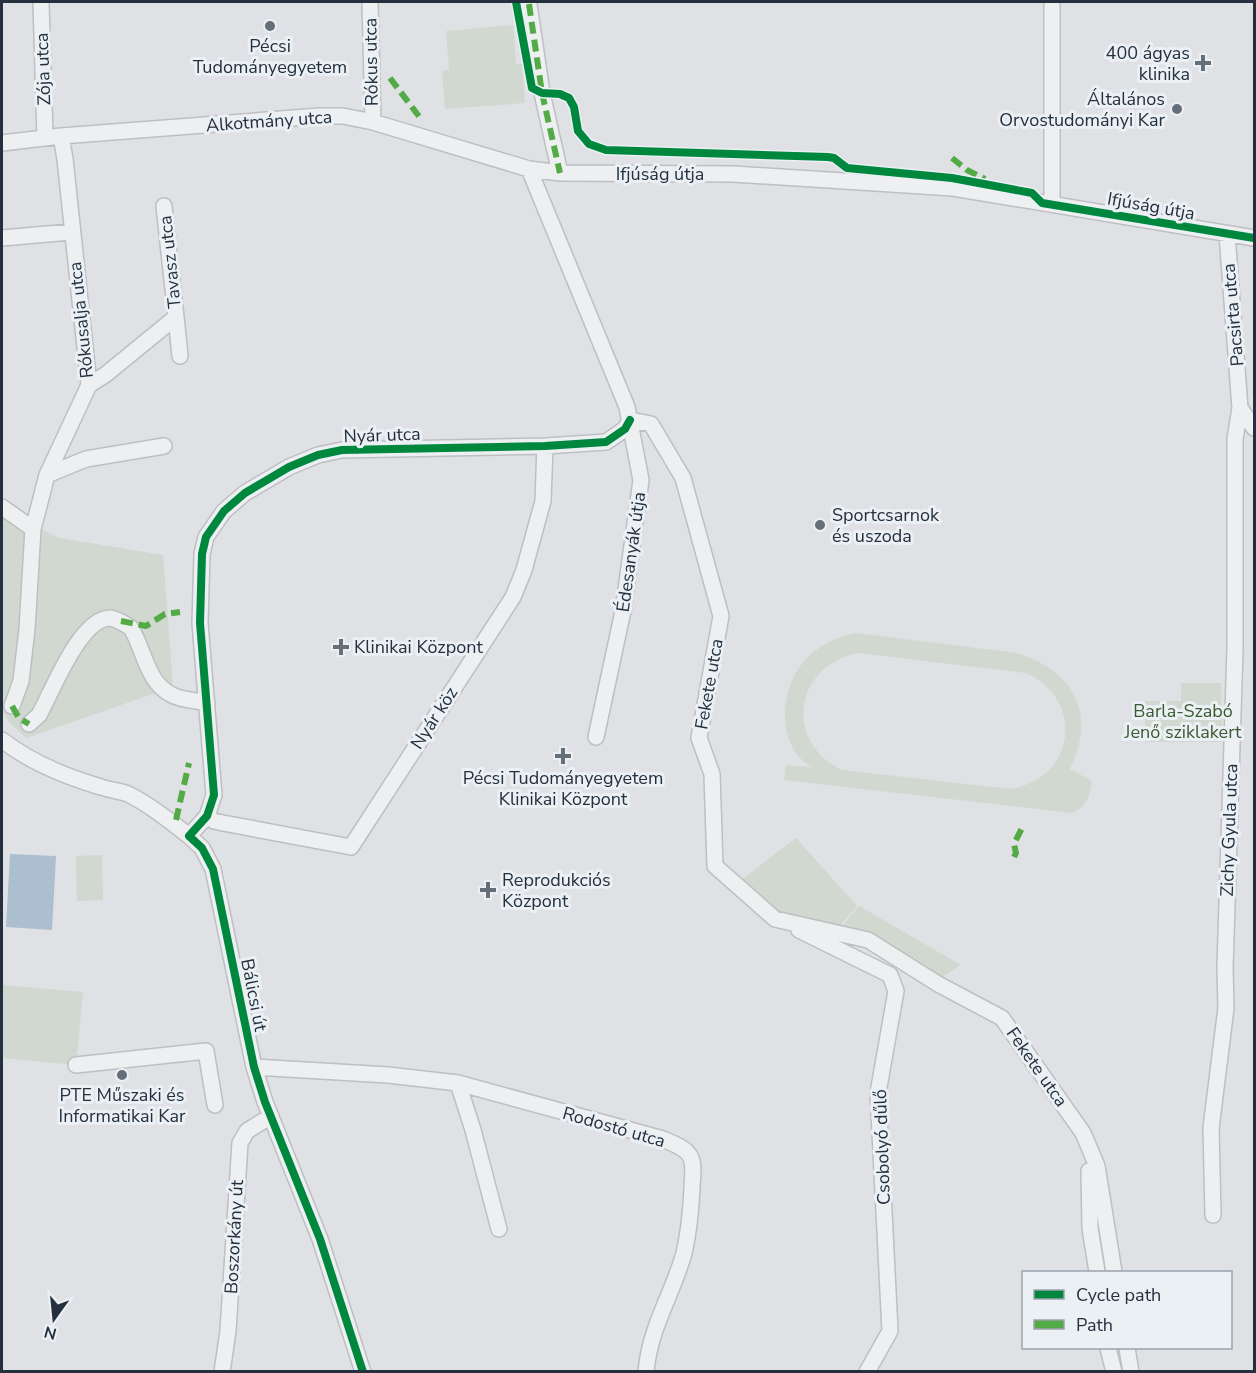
<svg xmlns="http://www.w3.org/2000/svg" width="1256" height="1373" viewBox="0 0 1256 1373" font-family="'Nunito Sans',sans-serif">
<style>
.green{fill:#d0d8cf;fill-rule:evenodd}
.water{fill:#abbfd1}
.lines{fill:none;stroke-linecap:round;stroke-linejoin:round}
.minor-casing{stroke:#bdbfc2;stroke-width:18}
.minor{stroke:#eeeff1;stroke-width:15}
.quiet{stroke:#53ab46;stroke-width:6;stroke-dasharray:12 6;stroke-linecap:butt}
.cycleway-casing{stroke:#ebf0f5;stroke-width:11}
.cycleway{stroke:#00873e;stroke-width:8}
.poi-dot{fill:#666e78;stroke:#ebf0f5;stroke-width:2}
.labels{text-anchor:middle;dominant-baseline:central;stroke-width:6;stroke-linejoin:round;paint-order:stroke}
.poi-label{font-size:18px;fill:#25303e;stroke:#ebf0f5}
.street-label{font-size:18px;fill:#25303e;stroke:#ebf0f5}
.park-label{font-size:18px;fill:#3c5a32;stroke:#ebf0f5}
</style>
<rect width="100%" height="100%" fill="#dfe1e4"/>
<path class="green" d="M513 25 516 64H522L525 103 445 109 442 71 449 69 446 31Z
M2 511 60 538 163 555 173 687 26 738 10 723 2 710Z
M856 633 1017 653C1074 671 1097 713 1070 769L1092 781C1089 797 1088 806 1072 813L784 780 786 765 812 767C777 748 779 694 801 665 815 647 834 637 856 633ZM858 653 1026 673C1086 700 1075 779 1010 789L842 770C783 741 794 666 858 653Z
M1181 683H1221L1222 742H1145V701H1181Z
M796 838 857 906 838 928 775 913 740 881Z
M102 855 103 900 77 901 76 856Z
M859 906 961 965 938 980 840 929Z
M2 985 83 992 76 1065 2 1058Z"/>
<path class="water" d="M10 854 56 856 52 930 6 927Z"/>
<g class="lines">
<g class="minor-casing">
<path id="minor" d="M41 2 45 137
M370 2 373 122
M1052 2V204
M529 4 542 93 560 173
M2 143 61 136 320 116H343L373 122 529 169 560 173 733 174 953 188 1254 238
M529 169 627 407 641 480 623 611 596 737
M1227 234 1240 408 1254 428
M2 238 71 232
M176 317 180 356
M89 385 105 375 176 317 164 206
M630 420 651 424 683 478 721 616 699 738 712 774 715 866 775 919 868 940 938 984 1002 1018 1083 1133 1097 1166 1114 1272
M47 475 86 459 164 446
M2 507 33 529
M12 706 21 681 27 629 33 529 47 475 89 385 65 159 61 136
M29 724 39 715C52 692 80 618 110 618 117 619 125 624 131 628 146 653 147 689 180 698 188 700 198 701 207 703
M2 740C30 762 67 777 101 787 110 790 120 791 128 794 150 805 170 821 189 836
M207 816 214 821 223 823 351 847 513 597 524 570 543 501 545 446
M799 930 890 975 896 991 878 1093 890 1331 867 1372
M76 1065 206 1051 215 1105
M254 1067 388 1075 458 1083 663 1139C671 1143 685 1147 690 1156 695 1165 692 1178 692 1188 691 1209 689 1232 684 1253 673 1294 650 1326 646 1372
M458 1083 473 1130 499 1229
M1089 1171 1090 1228 1097 1272
M1213 1215 1211 1128 1226 1008 1225 967 1235 649V439L1240 408
M1108 1348 1114 1372
M1127 1348 1131 1372
M222 1372 228 1331 240 1143 247 1131 271 1116
M363 1372 320 1239 265 1102 254 1067 213 869 202 848 189 836 207 816 214 795 200 623 202 554 206 537 224 511 245 493 289 467 318 455 342 450 545 446 606 442 625 429 630 420"/>
</g>
<use href="#minor" class="minor"/>
<path class="quiet" d="M529 4 542 93 560 173
M390 78 421 119
M952 158 967 170 985 179
M121 621 146 626 165 614 180 612
M12 706 19 718 29 724
M176 820 189 763
M1014 857 1016 853 1014 844 1022 828"/>
<g class="cycleway-casing">
<path id="cycleway" d="M516 2 532 88 542 93 560 94 569 98 574 107 578 131 589 144 606 150 828 157 834 158 847 168 952 178 1032 193 1042 203 1254 238
M363 1372 320 1239 265 1102 254 1067 213 869 202 848 189 836 207 816 214 795 200 623 202 554 206 537 224 511 245 493 289 467 318 455 342 450 545 446 606 442 625 429 630 420"/>
</g>
<use href="#cycleway" class="cycleway"/>
</g>
<g class="poi-dot">
<circle cx="270" cy="26" r="6"/>
<path d="M1200 54h6v6h6v6h-6v6h-6v-6h-6v-6h6z"/>
<circle cx="1177" cy="109" r="6"/>
<circle cx="820" cy="525" r="6"/>
<path d="M338 638h6v6h6v6h-6v6h-6v-6h-6v-6h6z"/>
<path d="M560 747h6v6h6v6h-6v6h-6v-6h-6v-6h6z"/>
<path d="M485 881h6v6h6v6h-6v6h-6v-6h-6v-6h6z"/>
<circle cx="122" cy="1075" r="6"/>
</g>
<g class="labels">
<g class="poi-label">
<text x="270" y="46">Pécsi<tspan x="270" dy="21">Tudományegyetem</tspan></text>
<text x="1190" y="53" text-anchor="end">400 ágyas<tspan x="1190" dy="21">klinika</tspan></text>
<text x="1165" y="99" text-anchor="end">Általános<tspan x="1165" dy="21">Orvostudományi Kar</tspan></text>
<text x="832" y="515" text-anchor="start">Sportcsarnok<tspan x="832" dy="21">és uszoda</tspan></text>
<text x="354" y="647" text-anchor="start">Klinikai Központ</text>
<text x="563" y="778">Pécsi Tudományegyetem<tspan x="563" dy="21">Klinikai Központ</tspan></text>
<text x="502" y="880" text-anchor="start">Reprodukciós<tspan x="502" dy="21">Központ</tspan></text>
<text x="122" y="1095">PTE Műszaki és<tspan x="122" dy="21">Informatikai Kar</tspan></text>
</g>
<g class="street-label">
<text transform="translate(371 62) rotate(-91)">Rókus utca</text>
<text transform="translate(43 69) rotate(-92)">Zója utca</text>
<text transform="translate(269 121) rotate(-4)">Alkotmány utca</text>
<text x="660" y="174">Ifjúság útja</text>
<text transform="translate(1151 206) rotate(10)">Ifjúság útja</text>
<text transform="translate(170 262) rotate(-96)">Tavasz utca</text>
<text transform="translate(1233 315) rotate(-95)">Pacsirta utca</text>
<text transform="translate(81 320) rotate(-96)">Rókusalja utca</text>
<text transform="translate(382 435) rotate(-2)">Nyár utca</text>
<text transform="translate(631 552) rotate(-82)">Édesanyák útja</text>
<text transform="translate(709 684) rotate(-80)">Fekete utca</text>
<text transform="translate(434 718) rotate(-57)">Nyár köz</text>
<text transform="translate(1229 830) rotate(-88)">Zichy Gyula utca</text>
<text transform="translate(254 995) rotate(79)">Bálicsi út</text>
<text transform="translate(1037 1067) rotate(55)">Fekete utca</text>
<text transform="translate(614 1127) rotate(16)">Rodostó utca</text>
<text transform="translate(882 1147) rotate(-92)">Csobolyó dűlő</text>
<text transform="translate(234 1237) rotate(-87)">Boszorkány út</text>
</g>
<g class="park-label">
<text x="1183" y="711">Barla-Szabó<tspan x="1183" dy="21">Jenő sziklakert</tspan></text>
</g>
</g>
<rect width="1256" height="1373" fill="none" stroke="#25303e" stroke-width="6"/>
<rect x="1022" y="1271" width="210" height="78" fill="#ebf0f5" stroke="#9ca3ac" stroke-width="1.5"/>
<rect x="1034" y="1290" width="30" height="9" fill="#00873e" stroke="#9ca3ac" stroke-width="1.5"/>
<text x="1076" y="1301" font-size="18" fill="#25303e">Cycle path</text>
<rect x="1034" y="1320" width="30" height="9" fill="#53ab46" stroke="#9ca3ac" stroke-width="1.5"/>
<text x="1076" y="1331" font-size="18" fill="#25303e">Path</text>
<g transform="translate(54 1319) rotate(195)" stroke="#ebf0f5" stroke-width="4.5" paint-order="stroke">
<path d="M0-4.5L10 22L0 15L-10 22Z" fill="#25303e"/>
<text y="-9" font-size="16" font-weight="bold" text-anchor="middle" fill="#25303e">N</text>
</g>
</svg>
